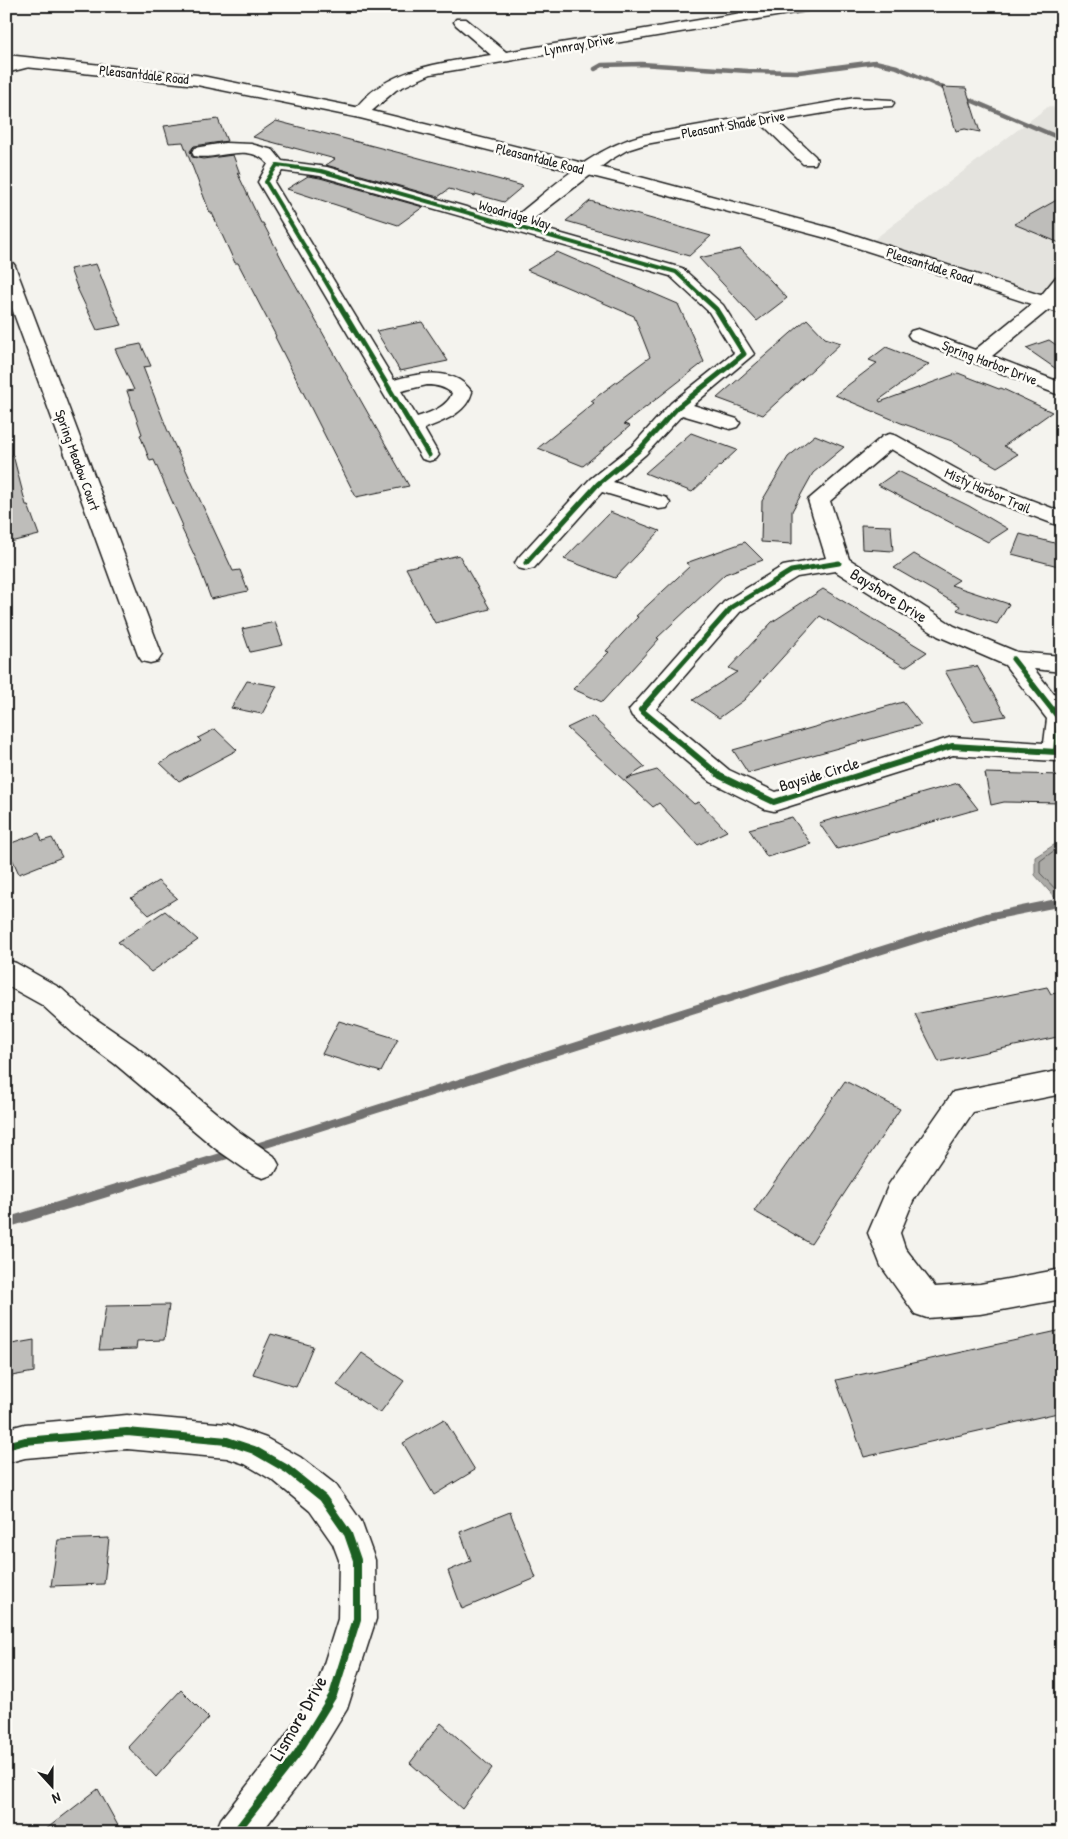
<svg xmlns="http://www.w3.org/2000/svg" width="1068" height="1839" viewBox="0 0 1068 1839" font-family="'Patrick Hand',sans-serif">
<style>
.built{fill:#e4e3de}
.water{fill:#abaaa6;stroke:#72716f}
.lines{fill:none;stroke-linecap:round;stroke-linejoin:round}
.shore{stroke:#555553;stroke-width:1}
.stream-far2{stroke:#72716f;stroke-width:4.5}
.stream-far1{stroke:#72716f;stroke-width:8}
.stream{stroke:#72716f;stroke-width:10}
.building{fill:#bebdba;stroke:#1c1c1c}
.minor-casing{stroke:#1c1c1c;stroke-width:3}
.major-casing{stroke:#1c1c1c;stroke-width:3}
.minor{fill:#fdfcf7;fill-rule:evenodd}
.major{fill:#fdfcf7;fill-rule:evenodd}
.cycleway-far3-casing{stroke:#fdfcf7;stroke-width:5.5}
.cycleway-far2-casing{stroke:#fdfcf7;stroke-width:8}
.cycleway-far1-casing{stroke:#fdfcf7;stroke-width:9}
.cycleway-casing{stroke:#fdfcf7;stroke-width:11}
.cycleway-far3{stroke:#1b5e20;stroke-width:4}
.cycleway-far2{stroke:#1b5e20;stroke-width:5}
.cycleway-far1{stroke:#1b5e20;stroke-width:6}
.cycleway{stroke:#1b5e20;stroke-width:8}
.labels{text-anchor:middle;dominant-baseline:central;stroke-width:5;stroke-linejoin:round;paint-order:stroke}
.far-street-label{font-size:14px;fill:#1c1c1c;stroke:#fdfcf7}
.street-label{font-size:16px;fill:#1c1c1c;stroke:#fdfcf7}
.near-street-label{font-size:19px;fill:#1c1c1c;stroke:#fdfcf7}
</style>
<rect width="100%" height="100%" fill="#f4f3ee"/>
<filter id="ink" filterUnits="userSpaceOnUse"><feTurbulence type="fractalNoise" baseFrequency=".02" numOctaves="2"/><feDisplacementMap in="SourceGraphic" scale="10" xChannelSelector="R" yChannelSelector="G"/><feConvolveMatrix kernelMatrix="1 2 1 2 8 2 1 2 1" color-interpolation-filters="sRGB"/></filter>
<g filter="url(#ink)">
<path class="built" d="M1049 106 1062 111V303L872 241Z"/>
<path class="water" d="M1062 843V901L1056 899 1035 875V857L1054 845Z"/>
<g class="lines">
<path class="shore" d="M1062 848 1055 850 1040 861V873L1062 896"/>
<path class="stream-far2" d="M595 69 602 65 641 64 748 71 799 72 875 62 897 67 950 91
M961 96 1062 139"/>
<path class="stream-far1" d="M250 1149 987 917 1062 902
M119 1188 234 1153"/>
<path class="stream" d="M6 1223 123 1187"/>
</g>
<path class="building" d="M942 87 966 88 980 132 965 129 956 131Z
M218 119 227 141 194 146 190 151 192 157 203 159 233 155 240 174 237 172 261 223H263L290 275 409 486 356 497 275 337 276 336 238 263H235L212 213H210L183 142 169 143 164 126Z
M276 121 412 156 523 186 504 202 475 194 474 196 449 189 438 197 326 165 335 159 253 137Z
M308 176 320 178 423 207 398 225 287 189Z
M1062 197V244L1014 224Z
M590 201 711 236 689 256 566 221Z
M741 249 787 298 757 321 699 258Z
M557 252 678 304 704 362 624 424 630 426 583 466 538 448 594 403 591 401 650 357 634 316 527 270Z
M96 264 113 307 122 325 97 330 78 290 70 269Z
M807 319 825 338 841 343 763 415 717 398Z
M422 322 448 361 400 371 376 331Z
M1049 340 1062 349V373L1026 348Z
M141 344 151 366 143 367 167 429 233 571 240 570 248 591 211 599 197 561 181 527 183 526 154 460 150 461 140 435 142 434 127 391 134 390 115 349Z
M886 347 929 364 879 400 880 402 958 373 999 389 1001 388 1052 412 1004 446 1018 454 997 467 952 441 901 423 835 395 877 363 869 360Z
M691 433 737 450 692 492 645 473Z
M815 435 844 447 813 473 792 511V544L761 542 762 501 788 457Z
M13 455 26 505H28L39 535 6 543V456Z
M898 471 969 506 1008 529 988 542 878 485Z
M610 512 660 531 615 578 564 559Z
M861 525 891 526 893 551 862 549Z
M1020 534 1062 545V567L1012 554Z
M745 542 763 560 725 574 657 638 659 639 602 702 573 689 609 652 606 651 638 617 636 616 690 566 686 563Z
M914 554 959 580 951 585 1009 604 997 624 957 610 960 606 894 568Z
M459 555 490 609 435 623 406 568Z
M823 589 927 652 905 667 820 616 744 700 719 718 693 700 737 672 729 668 772 622Z
M275 622 283 645 250 652 242 629Z
M977 666 1006 716 973 721 945 671Z
M247 681 277 686 262 714 231 708Z
M903 702 921 725 748 773 733 750Z
M592 716 645 767 626 779 657 770 694 804 699 802 727 831 698 845 659 803 653 807 567 728Z
M215 729 237 750 179 781 160 763 201 741 198 738Z
M985 773 1062 775V803L1004 802 991 805Z
M958 783 978 809 837 849 819 823Z
M792 817 811 844 767 857 749 829Z
M39 833 42 841 52 838 62 857 19 874 6 845Z
M158 881 177 898 149 915 131 898Z
M165 911 198 940 151 972 118 942Z
M1047 987 1051 994 1062 992V1036L939 1062 915 1014Z
M339 1021 398 1039 381 1072 322 1054Z
M845 1081 900 1109 811 1244 754 1211Z
M169 1305 164 1340 137 1341 136 1349 99 1350 106 1306Z
M1062 1330V1412L864 1457 836 1380Z
M271 1334 313 1346 296 1387 253 1374Z
M34 1340V1372L6 1377V1345Z
M362 1353 404 1381 380 1413 337 1385Z
M444 1419 475 1470 434 1495 403 1443Z
M510 1512 536 1578 462 1609 448 1571 471 1561 460 1532Z
M109 1538 104 1584 51 1586 58 1540Z
M181 1690 209 1718 156 1777 128 1747Z
M441 1723 492 1768 462 1809 410 1763Z
M98 1789 122 1833H41Z"/>
<g class="lines">
<g class="minor-casing">
<path id="minor" d="M784 6H819L812 10 431 74 396 90 366 116H354L352 113C383 68 441 63 491 55L456 25 454 22 456 19H466L506 52Z
M28 58 33 60 36 63 33 66 6 73V63Z
M855 98 892 100 894 103 892 106 855 108 777 121 815 156 817 160 815 164H803L761 123 646 144 627 150 610 160 527 224 682 268 723 305 754 354 693 405 737 419 740 423 737 427 730 429 682 415 646 454 613 482 667 498 670 503 667 508 659 509 602 492 534 568 526 570 518 568 515 563 518 558 590 479 632 446 671 403 734 353 709 312 670 276 320 176 282 171 274 182 394 380C420 373 454 366 472 392 466 414 443 421 424 429L439 455 436 459 429 461 422 459 258 182 268 164C249 141 218 161 194 156L192 152 194 148 225 143 251 144 273 150 282 161 327 167 511 220C552 188 592 148 643 135ZM427 385C437 385 444 387 452 393 448 407 429 413 417 417L401 391Z
M6 261 12 262 15 266 162 655 158 661 150 663 142 661 138 655 6 292Z
M1062 276V294L1053 306 992 356 1062 383V396L911 339 908 335 911 331 918 329 975 350 1039 298 1056 277Z
M890 434 897 436 969 476 1062 512V527L953 486 891 449 830 501 849 559 954 626 1017 652 1062 656V672L1034 669 1062 704V759L1056 761 953 755 774 811 765 809 711 782 632 716 629 710 724 602 783 566 826 558 808 500 883 436ZM835 571 938 636 1005 665 1047 719 1044 743 952 737 776 792 729 770 656 709 740 612 797 577Z
M6 960 16 963 62 989 93 1017 135 1046 238 1131 274 1156 279 1165 274 1174 263 1178 252 1174 216 1149 115 1064 73 1033 42 1005 6 985Z
M1062 1070V1094L973 1112 913 1201 900 1233 905 1248 935 1287 980 1284 1062 1269V1299L980 1314 927 1318 915 1314 881 1266 868 1233 889 1184 953 1092Z
M127 1415 227 1424 266 1438 300 1457 336 1485 361 1521 375 1560 376 1619 347 1709 311 1768 261 1833H215L221 1819 283 1740 317 1686 338 1619 339 1560 333 1544 310 1511 274 1481 245 1464 227 1458 127 1449 25 1458 6 1463V1429L25 1424Z"/>
</g>
<g class="major-casing">
<path id="major" d="M6 55 197 75 360 108 644 178 842 231 1062 302V314L830 239 632 186 360 118 197 85 6 65Z"/>
</g>
<use href="#minor" class="minor"/>
<use href="#major" class="major"/>
<g class="cycleway-far3-casing">
<path id="cycleway-far3" d="M336 299 266 182 277 165 321 171 676 272 705 299"/>
</g>
<g class="cycleway-far2-casing">
<path id="cycleway-far2" d="M335 298 429 455
M526 563 598 484 639 450 678 407 744 354 716 309 704 298
M1013 659 1034 686
M662 686 732 607 791 571 839 563"/>
</g>
<g class="cycleway-far1-casing">
<path id="cycleway-far1" d="M663 685 641 710 720 776 774 802 952 746 1056 752 1059 718 1033 685"/>
</g>
<g class="cycleway-casing">
<path id="cycleway" d="M6 1446 25 1441 127 1432 227 1441 254 1450 287 1469 323 1498 348 1534 357 1560V1619L333 1695 297 1754 235 1833"/>
</g>
<use href="#cycleway-far3" class="cycleway-far3"/>
<use href="#cycleway-far2" class="cycleway-far2"/>
<use href="#cycleway-far1" class="cycleway-far1"/>
<use href="#cycleway" class="cycleway"/>
</g>
</g>
<g class="labels">
<g class="far-street-label">
<text transform="translate(579 44) rotate(-10)">Lynnray Drive</text>
<text transform="translate(144 74) rotate(6)">Pleasantdale Road</text>
<text transform="translate(733 124) rotate(-10)">Pleasant Shade Drive</text>
<text transform="translate(540 158) rotate(14)">Pleasantdale Road</text>
<text transform="translate(515 214) rotate(16)">Woodridge Way</text>
<text transform="translate(930 265) rotate(18)">Pleasantdale Road</text>
<text transform="translate(990 362) rotate(21)">Spring Harbor Drive</text>
<text transform="translate(78 460) rotate(70)">Spring Meadow Court</text>
<text transform="translate(988 490) rotate(24)">Misty Harbor Trail</text>
</g>
<g class="street-label">
<text transform="translate(889 595) rotate(32)">Bayshore Drive</text>
<text transform="translate(819 774) rotate(-17)">Bayside Circle</text>
</g>
<g class="near-street-label">
<text transform="translate(298 1718) rotate(-60)">Lismore Drive</text>
</g>
</g>
<rect width="1068" height="1839" fill="none" stroke="#fdfcf7" stroke-width="25"/>
<rect x="12" y="12" width="1043" height="1814" fill="none" stroke="#1c1c1c" stroke-width="2" filter="url(#ink)"/>
<g transform="translate(52 1786) rotate(159)" stroke="#fdfcf7" stroke-width="4" paint-order="stroke">
<path d="M0-4L9 19L0 12L-9 19Z" fill="#1c1c1c"/>
<text y="-8" font-size="14" font-weight="bold" text-anchor="middle" fill="#1c1c1c">N</text>
</g>
</svg>
